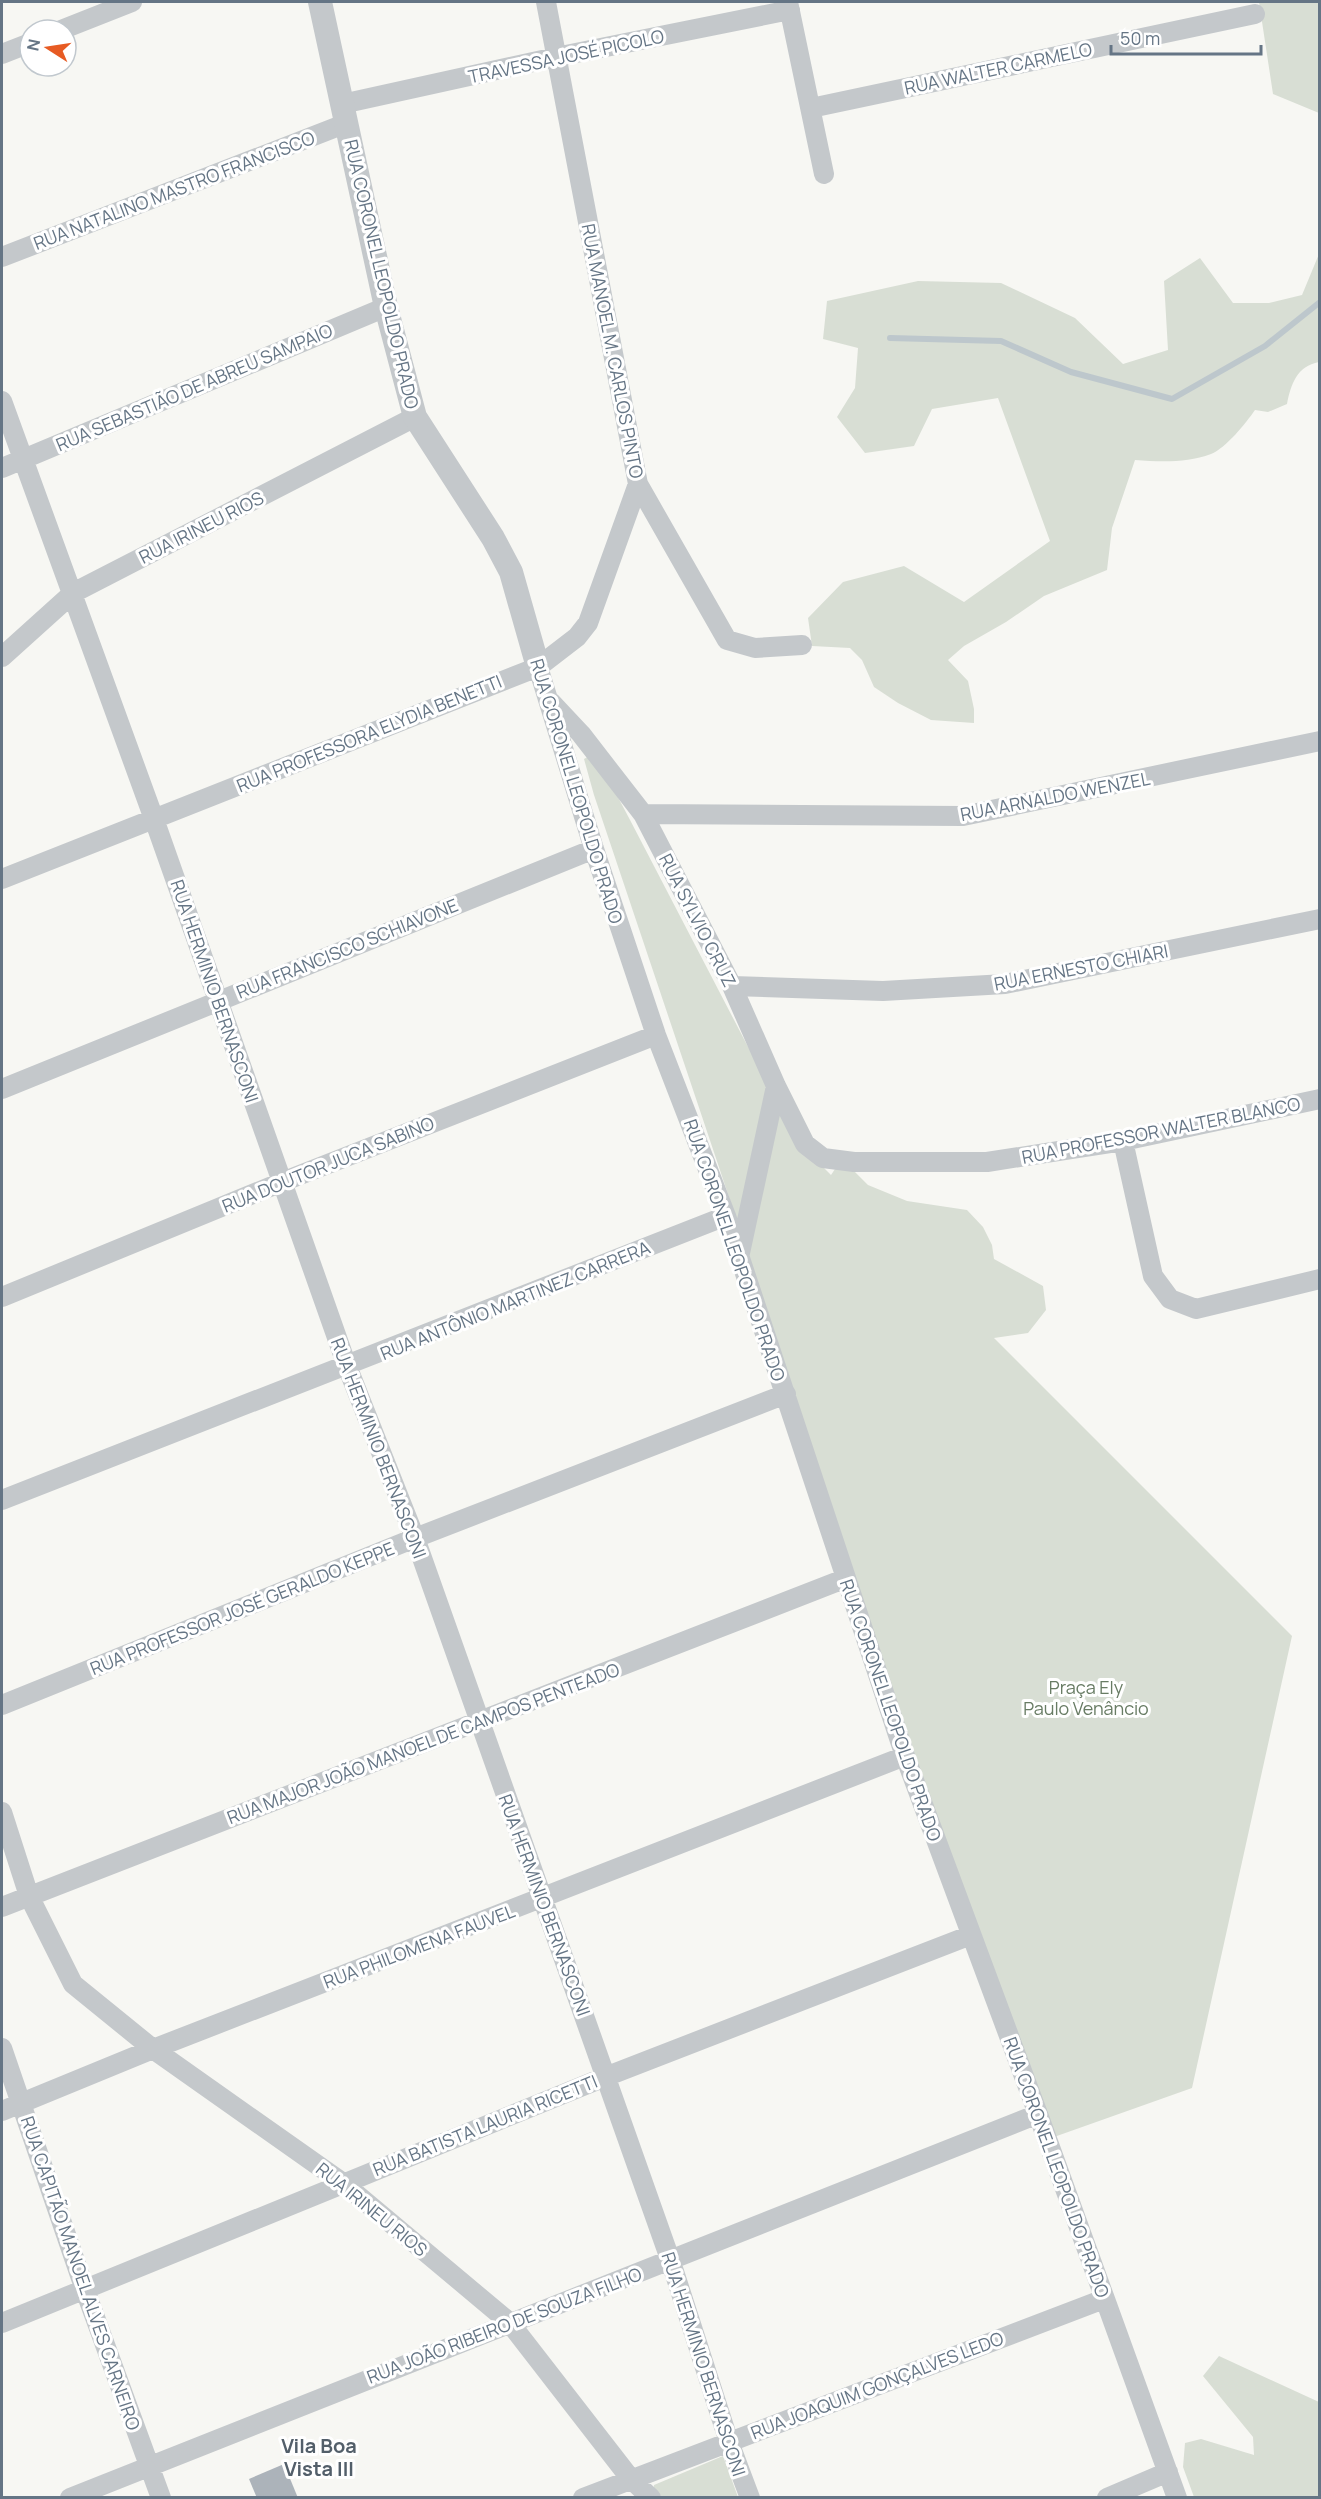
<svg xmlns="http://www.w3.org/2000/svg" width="1321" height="2499" viewBox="0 0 1321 2499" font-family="Manrope,sans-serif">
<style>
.green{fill:#d8ded4}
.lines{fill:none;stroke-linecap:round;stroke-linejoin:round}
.stream{stroke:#bdc7cc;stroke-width:6}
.building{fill:#acb3ba}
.minor{stroke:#c4c8cb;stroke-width:20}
.tertiary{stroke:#c4c8cb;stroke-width:24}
.labels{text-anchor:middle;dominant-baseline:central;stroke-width:6;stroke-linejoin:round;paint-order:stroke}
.street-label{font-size:18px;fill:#657585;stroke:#fff}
.park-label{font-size:18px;fill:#687c64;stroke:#fff}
.neighbourhood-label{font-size:20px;font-weight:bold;fill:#535f6a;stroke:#fff}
</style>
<rect width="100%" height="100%" fill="#f7f7f3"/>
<path class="green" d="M1259 2H1319V113L1273 94Z
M1319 254V362C1297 366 1291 384 1287 404L1268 412 1255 410C1246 423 1226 448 1211 454 1187 463 1161 462 1135 460L1112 528 1107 570 1044 596 1006 622 964 646 948 660 968 681 974 709V723L931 720 898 703 874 687 862 660 850 648 812 646 808 618 843 582 904 566 964 602 1050 541 998 398 932 409 914 446 865 453 837 417 855 388 858 348 823 339 827 301 918 281 1001 283 1075 318 1123 364 1168 350 1164 281 1200 258 1233 303H1269L1302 295Z
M591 755 604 771 629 818 797 1141 831 1175 837 1166 853 1170 868 1185 907 1201 967 1210 983 1227 992 1245 994 1259 1043 1286 1046 1310 1028 1333 994 1338 1292 1636 1192 2088 1054 2137 925 1801 772 1325 594 795 584 759Z
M1219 2356 1319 2402V2497H1194L1183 2467 1185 2443 1201 2439 1254 2455 1253 2437 1203 2376Z
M723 2456 738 2497H655L653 2493 654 2485Z"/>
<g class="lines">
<path class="stream" d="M890 338 1001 341 1071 372 1172 399 1265 346 1320 302"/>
</g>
<path class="building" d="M284 2464 298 2498H257L249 2479Z"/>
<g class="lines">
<path class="minor" d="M546 2 638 484 727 640 755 648 802 645
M788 2 824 174
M61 30 132 2
M2 54 30 43
M342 104 556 57 790 10
M811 108 1255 14
M2 257 347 123
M2 401 154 819 347 1366 415 1538 670 2259 729 2442 750 2498
M2 468 386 307
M2 657 73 593 415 417
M538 667 594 849 656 1035 726 1216 905 1756 1038 2114 1177 2498
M551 702 581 734 643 814 732 986 776 1086 805 1144 823 1158 854 1162H987L1123 1141 1320 1099
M643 814 963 816 1320 741
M2 879 538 667 577 637 588 623 638 484
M732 986 883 991 1005 984 1320 919
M2 1089 594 849
M1123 1141 1153 1276 1170 1299 1196 1309 1320 1279
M740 1253 776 1086
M2 1297 282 1182 656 1035
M2 1500 726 1216
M2 1705 415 1538 786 1394
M2 1812 29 1896 73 1984 153 2049 343 2183 509 2322 630 2478 651 2498
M2 1907 844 1579
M2 2048 85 2290 161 2498
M2 2111 153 2049 905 1756
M2 2323 605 2077 971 1935
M70 2498 1038 2114
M583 2498 1104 2299
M1107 2498 1168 2472"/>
<path class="tertiary" d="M320 2 386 307 415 417 493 538 511 572 538 667"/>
</g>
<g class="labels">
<g class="street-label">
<text transform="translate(566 56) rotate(-12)">TRAVESSA JOSÉ PICOLO</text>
<text transform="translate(998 68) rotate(-12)">RUA WALTER CARMELO</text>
<text transform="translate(174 190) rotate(-21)">RUA NATALINO MASTRO FRANCISCO</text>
<text transform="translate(382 274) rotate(77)">RUA CORONEL LEOPOLDO PRADO</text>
<text transform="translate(613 351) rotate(79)">RUA MANOEL M. CARLOS PINTO</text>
<text transform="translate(194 387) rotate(-23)">RUA SEBASTIÃO DE ABREU SAMPAIO</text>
<text transform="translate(201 527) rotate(-27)">RUA IRINEU RIOS</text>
<text transform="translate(369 733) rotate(-22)">RUA PROFESSORA ELYDIA BENETTI</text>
<text transform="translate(577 791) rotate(73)">RUA CORONEL LEOPOLDO PRADO</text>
<text transform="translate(1055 796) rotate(-11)">RUA ARNALDO WENZEL</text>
<text transform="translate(698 920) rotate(63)">RUA SYLVIO CRUZ</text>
<text transform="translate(347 948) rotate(-22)">RUA FRANCISCO SCHIAVONE</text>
<text transform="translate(1081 967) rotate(-11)">RUA ERNESTO CHIARI</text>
<text transform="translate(215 991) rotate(71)">RUA HERMINIO BERNASCONI</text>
<text transform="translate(1161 1130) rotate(-11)">RUA PROFESSOR WALTER BLANCO</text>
<text transform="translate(328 1164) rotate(-22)">RUA DOUTOR JUCA SABINO</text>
<text transform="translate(735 1250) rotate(71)">RUA CORONEL LEOPOLDO PRADO</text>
<text transform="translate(515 1300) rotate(-22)">RUA ANTÔNIO MARTINEZ CARRERA</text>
<text transform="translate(379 1448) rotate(69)">RUA HERMINIO BERNASCONI</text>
<text transform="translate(242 1608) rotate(-22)">RUA PROFESSOR JOSÉ GERALDO KEPPE</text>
<text transform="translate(891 1710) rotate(71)">RUA CORONEL LEOPOLDO PRADO</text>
<text transform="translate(423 1743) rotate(-21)">RUA MAJOR JOÃO MANOEL DE CAMPOS PENTEADO</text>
<text transform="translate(545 1905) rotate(70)">RUA HERMINIO BERNASCONI</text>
<text transform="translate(419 1946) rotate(-21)">RUA PHILOMENA FAUVEL</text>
<text transform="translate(485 2125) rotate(-22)">RUA BATISTA LAURIA RICETTI</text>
<text transform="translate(1057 2167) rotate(70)">RUA CORONEL LEOPOLDO PRADO</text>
<text transform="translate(372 2209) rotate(39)">RUA IRINEU RIOS</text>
<text transform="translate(81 2273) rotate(71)">RUA CAPITÃO MANOEL ALVES CARNEIRO</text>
<text transform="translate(504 2325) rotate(-21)">RUA JOÃO RIBEIRO DE SOUZA FILHO</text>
<text transform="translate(704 2364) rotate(72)">RUA HERMINIO BERNASCONI</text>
<text transform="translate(877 2385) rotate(-21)">RUA JOAQUIM GONÇALVES LEDO</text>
</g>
<g class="park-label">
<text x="1086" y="1687">Praça Ely<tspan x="1086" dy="21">Paulo Venâncio</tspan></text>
</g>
<g class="neighbourhood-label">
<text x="319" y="2445">Vila Boa<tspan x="319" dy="23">Vista III</tspan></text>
</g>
</g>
<rect width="1321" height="2499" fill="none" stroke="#657585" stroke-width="6"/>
<g transform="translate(48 48) rotate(282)"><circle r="28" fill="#ffffff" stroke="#c1c8ce" stroke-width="1.5"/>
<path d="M0-4.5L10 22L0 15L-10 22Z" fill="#e75b23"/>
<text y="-9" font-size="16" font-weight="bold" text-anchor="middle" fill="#657585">N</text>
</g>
<path d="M1111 45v9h150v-9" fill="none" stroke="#657585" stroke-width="3"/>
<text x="1120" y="45" font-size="18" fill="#657585" stroke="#ffffff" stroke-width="4.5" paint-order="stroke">50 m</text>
</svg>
